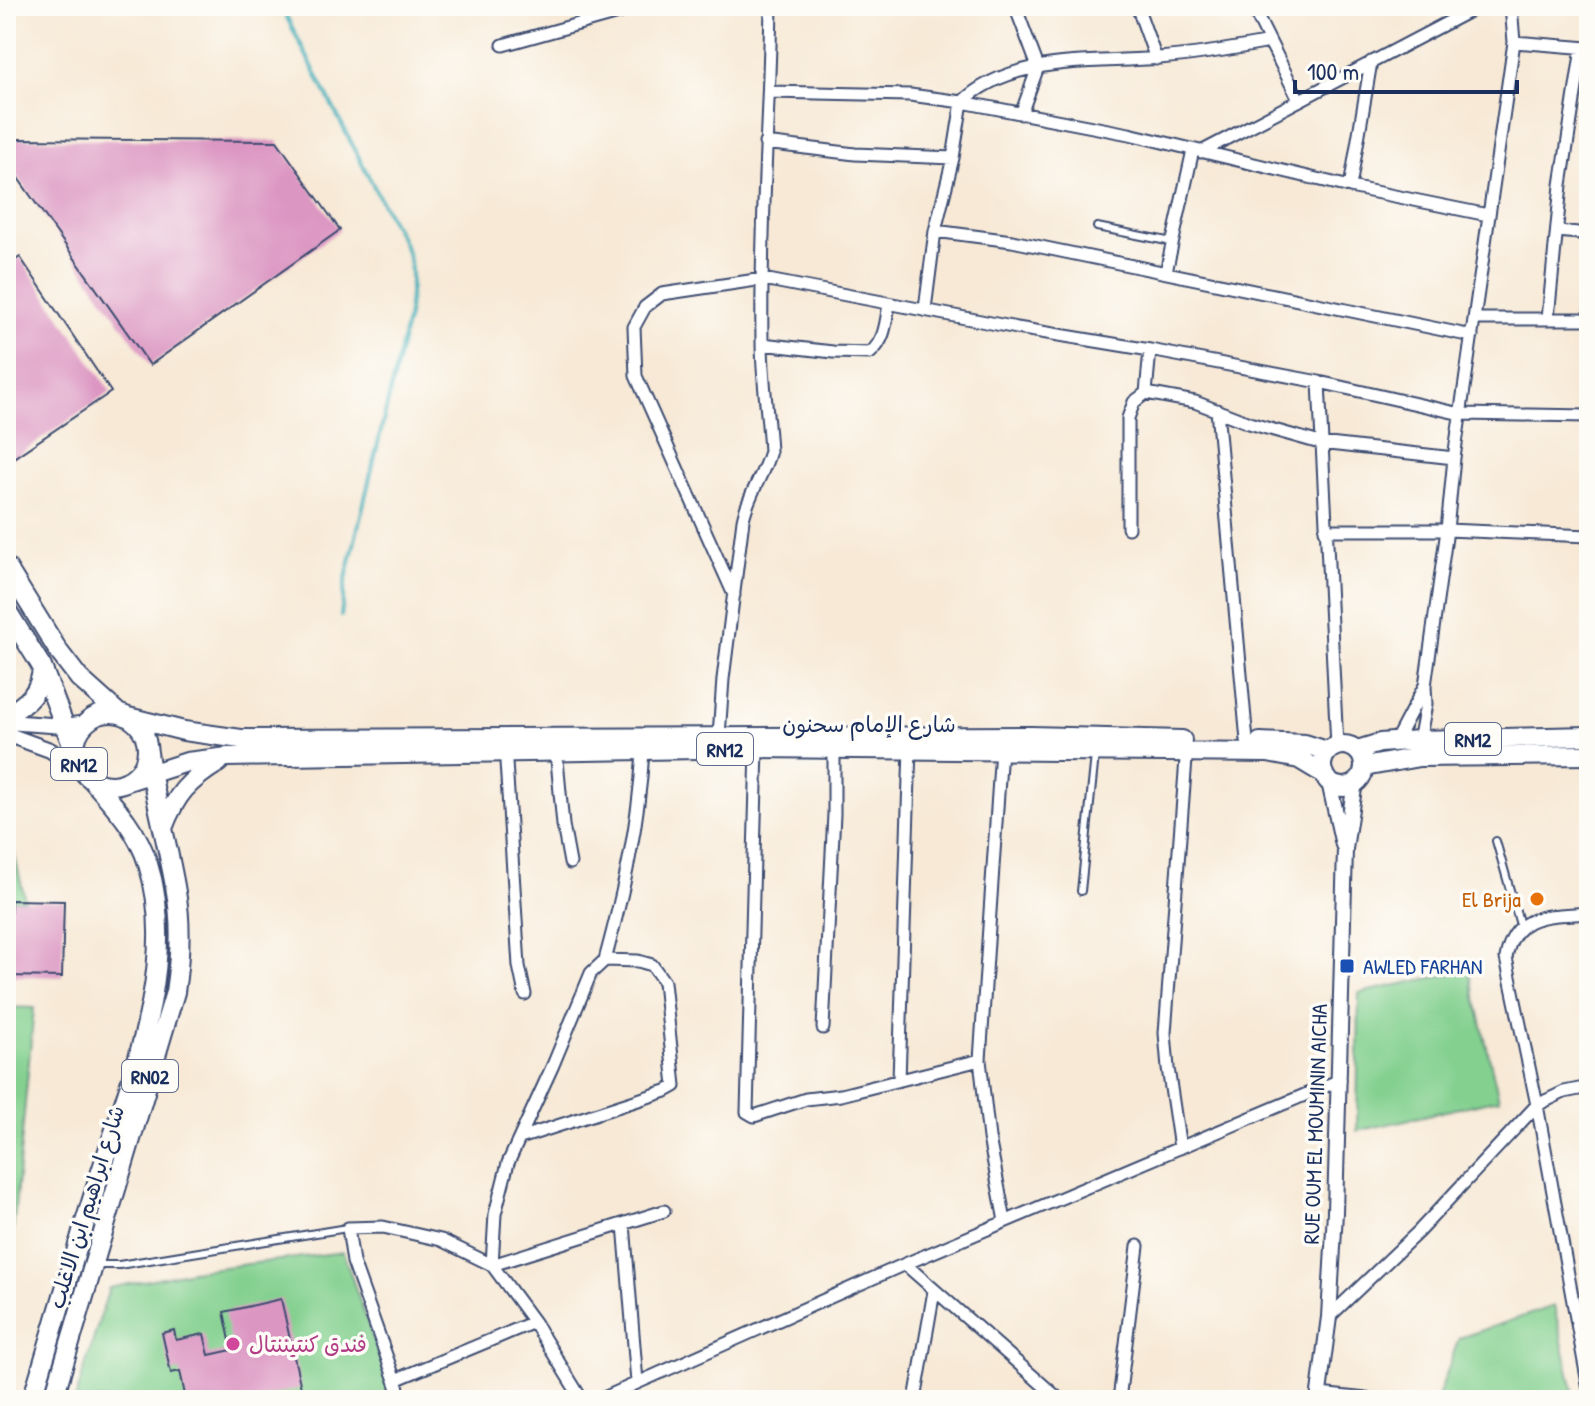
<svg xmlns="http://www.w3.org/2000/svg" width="1595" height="1406" viewBox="0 0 1595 1406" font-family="'Patrick Hand','Playpen Sans Arabic',sans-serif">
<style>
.green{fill:#83d08f;stroke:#4f8076;stroke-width:2}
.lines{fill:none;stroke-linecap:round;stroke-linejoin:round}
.stream{stroke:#3fafba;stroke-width:4}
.building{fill:#dc96c2}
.service-casing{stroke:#3c4b70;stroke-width:10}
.pedestrian-casing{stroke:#3c4b70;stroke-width:13}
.minor-casing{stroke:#3c4b70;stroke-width:15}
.tertiary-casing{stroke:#3c4b70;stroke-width:18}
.primary-casing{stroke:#3c4b70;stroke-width:22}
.service{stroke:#fff;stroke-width:6}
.pedestrian{stroke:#fff;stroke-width:9}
.minor{stroke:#fff;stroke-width:11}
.tertiary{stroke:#fff;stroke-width:14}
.primary{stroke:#fff;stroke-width:18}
.food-dot{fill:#e8710a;stroke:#fdfcf7;stroke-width:3}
.transit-dot{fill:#1a4fb4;stroke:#fdfcf7;stroke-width:3}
.hotel-dot{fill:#d1479c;stroke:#fdfcf7;stroke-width:3}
.labels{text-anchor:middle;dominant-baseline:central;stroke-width:7;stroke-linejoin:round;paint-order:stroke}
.shield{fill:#fdfcf7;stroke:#5f6c8c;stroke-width:2}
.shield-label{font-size:20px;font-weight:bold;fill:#1b2f5e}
.street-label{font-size:22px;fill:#1b2f5e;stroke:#fdfcf7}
.food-label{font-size:22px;fill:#c56008;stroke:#fdfcf7;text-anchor:end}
.transit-label{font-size:22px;fill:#164399;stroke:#fdfcf7;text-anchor:start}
.hotel-label{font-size:22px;fill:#b23c85;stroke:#fdfcf7;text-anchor:start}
</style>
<rect width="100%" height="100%" fill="#fdfcf7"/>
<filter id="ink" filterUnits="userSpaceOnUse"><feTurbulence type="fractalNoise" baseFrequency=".0125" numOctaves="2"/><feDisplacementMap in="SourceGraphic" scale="16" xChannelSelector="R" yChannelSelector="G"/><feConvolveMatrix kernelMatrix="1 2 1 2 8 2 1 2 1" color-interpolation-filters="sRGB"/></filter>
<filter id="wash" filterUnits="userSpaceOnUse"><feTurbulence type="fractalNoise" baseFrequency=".006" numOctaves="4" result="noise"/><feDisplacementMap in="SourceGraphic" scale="32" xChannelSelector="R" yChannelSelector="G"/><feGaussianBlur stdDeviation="1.8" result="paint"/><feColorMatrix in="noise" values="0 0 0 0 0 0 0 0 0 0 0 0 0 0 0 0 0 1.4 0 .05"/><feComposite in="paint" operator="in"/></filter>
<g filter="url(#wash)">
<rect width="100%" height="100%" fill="#f7e9d6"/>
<path class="green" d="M6 818 25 900H11L8 976 6 975Z
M1469 970 1499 1099 1357 1131 1359 993Z
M6 1007 34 1008 6 1304Z
M343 1252 394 1400H75L109 1288 192 1271Z
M1554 1306 1575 1400H1437L1459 1338Z"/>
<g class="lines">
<path class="stream" d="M281 6 392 222C416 260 412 272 408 316L345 583 341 616"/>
</g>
<g id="blocks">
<path class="building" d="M16 139 277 141 340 230 150 365 6 161V146Z
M20 257 111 392 6 463V266Z
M11 900 64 901 62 977 8 976Z
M281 1299 301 1388 264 1397 265 1400H186L180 1371 171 1373 162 1333 174 1330 176 1340 204 1334 209 1355 232 1350 224 1312Z"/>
</g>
</g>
<g filter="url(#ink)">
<use href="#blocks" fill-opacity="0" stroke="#3c4b70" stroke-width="2"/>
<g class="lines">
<g class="service-casing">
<path id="service" d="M1097 227 1172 242
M1496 841 1520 925
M1081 891 1095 755
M97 1265H119L347 1228"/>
</g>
<g class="pedestrian-casing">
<path id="pedestrian" d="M1575 1310 1589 1302"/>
</g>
<g class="minor-casing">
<path id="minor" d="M1015 6 1038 67 1021 114
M1137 6 1156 59
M1252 6 1299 100
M1514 42 1588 48
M503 45 643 6
M770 92 910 95 962 102 1129 134 1350 187 1488 215
M765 143 855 154 953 158
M1201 152 1479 6
M1350 187 1371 62
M935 231 1012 241 1472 336
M1557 231 1589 234
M1166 272 1193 150
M925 309 935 231 953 158 962 102C1013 54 1095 64 1159 58 1196 55 1233 49 1270 42
M1548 318 1561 185 1582 48
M1475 319H1589
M762 344 833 352 870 353C885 341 886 322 889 304
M1319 382 1337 746
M1146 393 1150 350 1319 382 1461 414 1589 416
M1217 410 1247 741
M1128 528V418L1134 402 1146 393 1195 402 1249 423 1320 443 1454 458
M1325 530H1447L1589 536
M734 595 636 376 634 327 645 307 662 294 763 279 1017 328 1150 350
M719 736 723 679 743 520C748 494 764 475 770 451 768 414 762 378 762 341 760 229 769 118 771 6
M1395 742 1424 687
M1419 742 1426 704 1425 686 1447 530 1454 458 1514 42 1511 6
M505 746 519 966 525 994
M757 748 747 1112 754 1116 806 1099 841 1095 980 1060
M556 749 563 825 570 863
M1001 749 980 1060 989 1138 1005 1221
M1589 913C1550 916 1514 911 1506 958L1537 1105 1589 1389
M605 960C624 890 639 823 643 750
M823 1028 834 814V749
M899 1080 910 748
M1180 1148 1168 1068 1165 1033 1187 746
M624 1224 637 1382
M905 1264 1060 1400
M492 1265 495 1214 508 1163 553 1065 591 973 605 960 638 961 652 965 664 982 675 1086 666 1091 520 1138
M492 1265 664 1211
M1329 1317 1418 1232 1537 1105 1564 1092 1589 1087
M395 1380 534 1322
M1319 1394 1376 1400
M402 1400 353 1262 348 1228 383 1227 441 1240 492 1265 534 1322 582 1400
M599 1400 905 1264 1340 1080
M915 1400 934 1291
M1119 1400 1138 1246"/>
</g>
<g class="tertiary-casing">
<path id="tertiary" d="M6 722 65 726 87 723
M6 734 50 750 86 774
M1329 782 1343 845
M1318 1400 1329 1317 1335 1212 1345 849 1355 782"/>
</g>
<g class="primary-casing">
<path id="primary" d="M6 566 59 652 79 678 118 713
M6 609 42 667 74 750
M75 749a36 36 0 1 1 72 0a36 36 0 1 1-72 0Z
M6 715C27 704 41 692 42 667
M128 717 184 731 241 739 1031 736 1182 740
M1260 742 1305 744 1327 751
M1322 766a21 21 0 1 1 42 0a21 21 0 1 1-42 0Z
M1357 750 1380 743 1419 740 1589 736
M1364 767 1419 757 1589 755
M125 782 187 762 228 757 757 748 1268 753 1299 759 1324 774
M163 828C176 794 188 781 219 762
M32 1400C53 1330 73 1260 95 1190 126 1091 181 968 148 864 138 830 114 805 91 779
M53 1400 175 992C180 959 182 925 176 892 168 843 153 795 147 745"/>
</g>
<use href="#service" class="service"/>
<use href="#pedestrian" class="pedestrian"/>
<use href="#minor" class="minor"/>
<use href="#tertiary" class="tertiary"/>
<use href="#primary" class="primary"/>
</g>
</g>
<circle class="food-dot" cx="1537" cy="899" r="8"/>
<rect class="transit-dot" x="1339" y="958" width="16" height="16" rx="4"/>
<circle class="hotel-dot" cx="233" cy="1344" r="8"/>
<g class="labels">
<g class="shield">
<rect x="1445" y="723" width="56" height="32" rx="6"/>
<rect x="697" y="733" width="56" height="32" rx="6"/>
<rect x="51" y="748" width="56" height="32" rx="6"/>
<rect x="122" y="1060" width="56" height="32" rx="6"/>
</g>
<g class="shield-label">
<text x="1473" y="739">RN12</text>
<text x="725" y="749">RN12</text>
<text x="79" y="764">RN12</text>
<text x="150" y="1076">RN02</text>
</g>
<g class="street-label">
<text x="869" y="724">شارع الإمام سحنون</text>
<text transform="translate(1315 1124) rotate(-88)">RUE OUM EL MOUMININ AICHA</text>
<text transform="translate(86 1207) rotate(-73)">شارع ابراهيم ابن الاغلب</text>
</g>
<g class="food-label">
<text x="1521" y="899">El Brija</text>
</g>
<g class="transit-label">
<text x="1363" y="966">AWLED FARHAN</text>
</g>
<g class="hotel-label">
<text x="249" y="1344">فندق كنتيننتال</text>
</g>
</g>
<rect width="1595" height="1406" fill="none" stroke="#fdfcf7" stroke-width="32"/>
<path d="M1295 80v12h222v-12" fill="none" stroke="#1b2f5e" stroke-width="4"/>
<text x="1307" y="80" font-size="24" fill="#1b2f5e" stroke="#fdfcf7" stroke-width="6" paint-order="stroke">100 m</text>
</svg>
